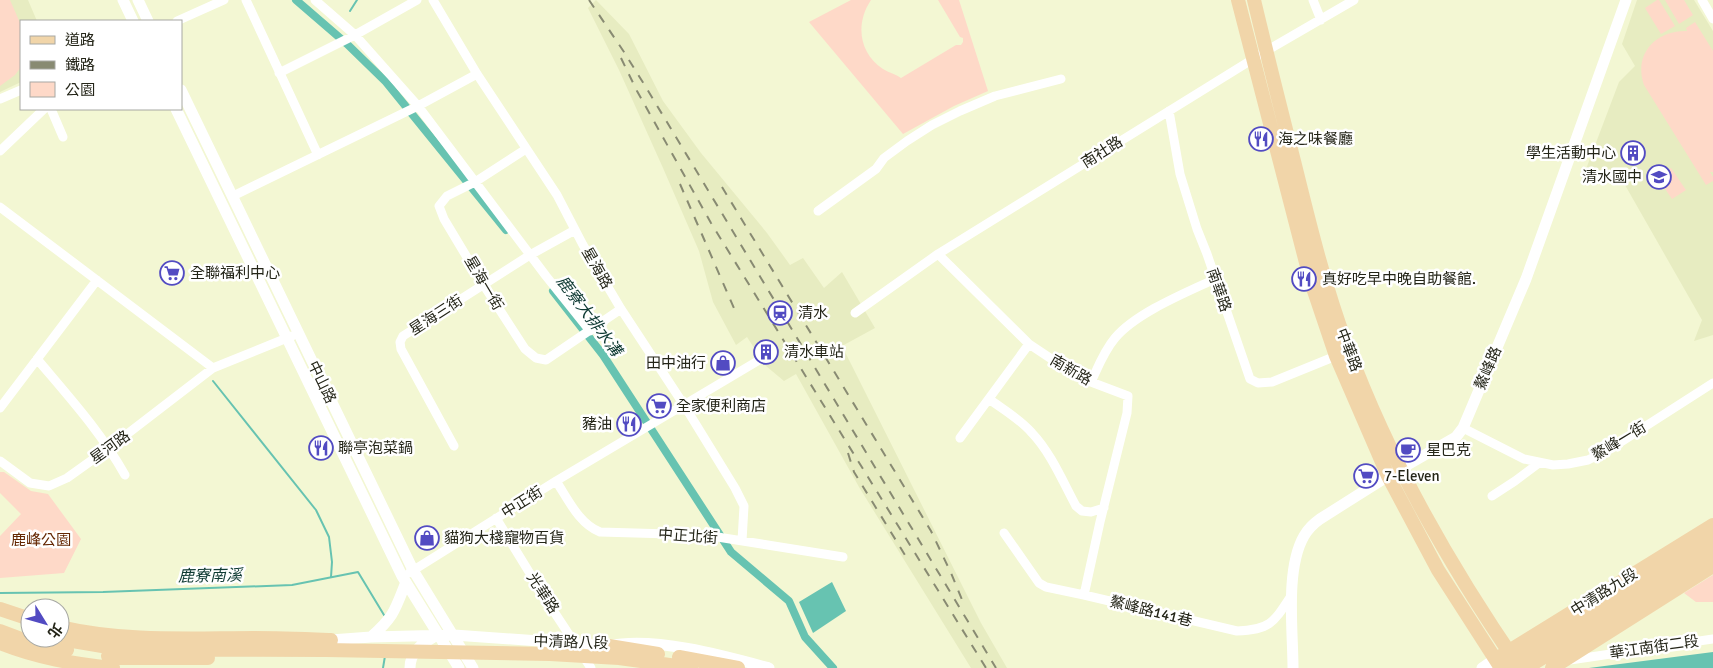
<svg xmlns="http://www.w3.org/2000/svg" width="1713" height="668" viewBox="0 0 1713 668" font-family="Signika,'Noto Sans TC',sans-serif">
<style>
.built{fill:#e7ecc1}
.green{fill:#fed9c8}
.water{fill:#67c3b1}
.lines{fill:none;stroke-linecap:round;stroke-linejoin:round}
.stream{stroke:#67c3b1;stroke-width:2}
.canal{stroke:#67c3b1;stroke-width:8}
.minor{stroke:#fff;stroke-width:9}
.tertiary{stroke:#fff;stroke-width:11}
.primary{stroke:#f1d5a9;stroke-width:14}
.rail{stroke:#888a72;stroke-width:2;stroke-dasharray:9 9;stroke-linecap:butt}
.labels{text-anchor:middle;dominant-baseline:central;stroke-width:5;stroke-linejoin:round;paint-order:stroke}
.poi-label{font-size:15px;fill:#242518;stroke:#fff;text-anchor:start}
.street-label{font-size:15px;fill:#242518;stroke:#fff}
.park-label{font-size:15px;fill:#652804;stroke:#fff}
.water-label{font-size:16px;font-style:italic;fill:#0f3a33;stroke:#fff}
</style>
<rect width="100%" height="100%" fill="#f3f7d3"/>
<path class="built" d="M0 0H28L37 21H21V82L0 92Z
M596 0 629 34 663 101 701 153 767 233 790 265 803 258 824 288 842 272 875 328 842 346 981 623 1007 668H971L859 487 796 374 784 381 766 366 747 337 736 345 713 302 699 251 663 168 619 70 588 8Z
M1637 0H1694L1713 31V335L1694 341 1702 320 1625 185 1586 169 1619 82 1635 66 1622 44Z"/>
<path class="green" d="M0 0H10L21 25V67L15 75 0 86Z
M851 0H871C855 24 859 53 883 69 889 73 896 74 901 78L956 45H961L963 42V38L960 37 938 0H959L988 91 954 106 903 134 809 22Z
M1657 0H1659L1675 26 1661 34 1645 8Z
M1665 0H1684L1693 15 1679 24Z
M1695 22 1713 51V172H1710L1713 177V181L1706 185 1644 85C1633 54 1656 30 1687 31L1686 28Z
M1671 168 1686 190 1672 199 1657 177Z
M0 472H4L31 491 48 494 81 539 64 573 0 578V536L21 514 0 493Z
M1713 575V602H1696L1684 593Z"/>
<path class="water" d="M832 582 846 611 813 633 799 602Z
M1713 652V668H1589Z"/>
<g class="lines">
<path class="stream" d="M350 11 357 0
M213 381 316 510 329 537 332 562 331 577
M0 593 103 592 292 585 358 572 384 615
M383 668 385 656"/>
<path class="canal" d="M296 0 347 44 386 82 506 230
M553 291 603 355 731 552 789 601 805 637 833 668"/>
<path class="minor" d="M246 0 318 155
M315 0 355 35 418 106 546 276 590 331
M433 0 477 74 557 195 583 245 621 309 684 405 735 488 744 506 742 541
M1313 0 1321 20
M1702 0 1713 19
M177 21 224 0
M279 73 355 35 417 0
M0 99 21 90
M51 109 63 137
M1169 111 1180 174 1197 229 1207 254 1250 379 1258 383 1272 382 1336 356
M526 149 475 182 447 196 439 206 444 219 483 284 525 349 536 358 546 360 621 309
M0 151 44 109
M233 196 418 106 477 74
M0 207 213 368
M818 211 876 169 884 158 907 141 932 125 960 111 995 96 1061 79
M938 254 1029 344 1065 368 1091 382 1128 396 1127 413 1100 522 1084 595 1237 631C1270 630 1274 622 1291 596
M855 313 938 254 1266 51 1354 0
M37 359C69 397 101 432 125 475
M1091 382C1098 367 1104 351 1115 338 1136 313 1185 293 1215 279
M989 399C1004 410 1020 419 1032 433 1051 453 1063 482 1076 506L1082 511 1091 512 1104 508
M0 408 97 280
M1463 428 1524 459 1553 465 1568 464 1588 460 1610 449 1713 383
M960 438 1029 344
M454 446 401 349 400 342 403 336 530 255 575 230
M0 461 30 483 49 486 67 478 109 448 213 368 292 336
M556 481C568 499 579 524 600 532L705 535 843 557
M1492 496 1515 481 1539 463
M496 518 545 598 591 668
M1004 533 1039 583 1046 587 1084 595
M409 573 556 481 761 359
M1570 660 1713 639"/>
<path class="tertiary" d="M123 0 133 21
M138 0 148 21
M181 90 413 570 473 668
M176 109 402 576 459 668
M371 637C394 617 395 610 406 582
M331 640 371 637 454 635 609 646C653 636 725 656 769 668
M410 668C410 650 424 643 437 635
M1293 668C1293 631 1285 569 1304 536 1308 529 1313 524 1320 519L1388 476 1456 437 1463 428 1526 279 1626 0
M1482 668 1495 659"/>
<path class="primary" d="M1238 0 1311 282 1336 356 1388 476 1438 570 1501 668
M1254 0C1267 55 1281 110 1295 165 1310 226 1325 287 1347 346 1389 460 1451 568 1520 668
M0 609 30 619
M60 627C124 642 189 638 254 638 280 638 305 639 331 640
M0 631 32 643 67 650
M55 638 120 649 326 650 550 654 619 658 691 668
M0 643C37 658 74 664 113 668
M609 646 658 654
M108 656 119 658H208
M1501 656 1713 525
M679 657 738 668
M1510 666 1713 539
M1526 668 1713 553
M1552 668 1713 566"/>
<path class="rail" d="M589 0 624 52 647 89 996 668
M621 58 637 91 711 223 986 668
M680 184 737 315
M722 187 931 531 951 573 963 602
M848 453 854 472 908 560"/>
</g>
<defs>
<g id="restaurant-ring" transform="scale(1.25)"><circle r="9.5" fill="#fff" stroke="#524bc2" stroke-width="1.5"/><path d="M-5-6h1v4h1v-4h1v4h1v-4h1v5L-1.5 .5V6h-2V.5L-5-1ZM5-6V6H3V1.5H1.5Q1.5-4 5-6Z" fill="#524bc2"/></g>
<g id="building-ring" transform="scale(1.25)"><circle r="9.5" fill="#fff" stroke="#524bc2" stroke-width="1.5"/><path d="M-4-6H4V6H1V3H-1V6H-4ZM-2.5-4.3h1.7v1.8h-1.7ZM.8-4.3h1.7v1.8H.8ZM-2.5-1h1.7V.8h-1.7ZM.8-1h1.7V.8H.8Z" fill="#524bc2"/></g>
<g id="school-ring" transform="scale(1.25)"><circle r="9.5" fill="#fff" stroke="#524bc2" stroke-width="1.5"/><path d="M0-5L7-2L0 1L-7-2ZM-4 1L0 2.5L4 1V4Q0 6-4 4Z" fill="#524bc2"/></g>
<g id="supermarket-ring" transform="scale(1.25)"><circle r="9.5" fill="#fff" stroke="#524bc2" stroke-width="1.5"/><path d="M-6-5.5h2.5l.6 2H6L4.5 2H-2.5L-4.4-4H-6ZM-1.5 3.2a1.3 1.3 0 1 0 .1 0ZM3 3.2a1.3 1.3 0 1 0 .1 0Z" fill="#524bc2"/></g>
<g id="station-ring" transform="scale(1.25)"><circle r="9.5" fill="#fff" stroke="#524bc2" stroke-width="1.5"/><path d="M-3-6H3Q5-6 5-4V2Q5 4 3 4L4.5 6H3L1.5 4h-3L-3 6H-4.5L-3 4Q-5 4-5 2V-4Q-5-6-3-6ZM-3.5-4v3h7v-3ZM-3.5 1v1.5H-2V1ZM2 1v1.5H3.5V1Z" fill="#524bc2"/></g>
<g id="shop-ring" transform="scale(1.25)"><circle r="9.5" fill="#fff" stroke="#524bc2" stroke-width="1.5"/><path d="M-5-2.5h2.3a2.7 3.5 0 0 1 5.4 0H5L5.5 6h-11ZM-1.5-2.5h3a1.5 2.3 0 0 0-3 0Z" fill="#524bc2"/></g>
<g id="cafe-ring" transform="scale(1.25)"><circle r="9.5" fill="#fff" stroke="#524bc2" stroke-width="1.5"/><path d="M-5.5-4.5H6V0H3Q3 3.5 0 3.5H-2.5Q-5.5 3.5-5.5 0ZM3-3.2v2h1.7v-2ZM-6 4.5H4V6H-6Z" fill="#524bc2"/></g>
</defs>
<g fill-rule="evenodd">
<use href="#restaurant-ring" x="1261" y="139"/>
<use href="#building-ring" x="1633" y="153"/>
<use href="#school-ring" x="1659" y="177"/>
<use href="#supermarket-ring" x="172" y="273"/>
<use href="#restaurant-ring" x="1304" y="279"/>
<use href="#station-ring" x="780" y="313"/>
<use href="#building-ring" x="766" y="352"/>
<use href="#shop-ring" x="723" y="363"/>
<use href="#supermarket-ring" x="659" y="406"/>
<use href="#restaurant-ring" x="629" y="424"/>
<use href="#restaurant-ring" x="321" y="448"/>
<use href="#cafe-ring" x="1408" y="450"/>
<use href="#supermarket-ring" x="1366" y="476"/>
<use href="#shop-ring" x="427" y="538"/>
</g>
<g class="labels">
<g class="poi-label">
<text x="1278" y="139">海之味餐廳</text>
<text x="1616" y="153" text-anchor="end">學生活動中心</text>
<text x="1642" y="177" text-anchor="end">清水國中</text>
<text x="190" y="273">全聯福利中心</text>
<text x="1322" y="279">真好吃早中晚自助餐館.</text>
<text x="798" y="313">清水</text>
<text x="784" y="352">清水車站</text>
<text x="706" y="363" text-anchor="end">田中油行</text>
<text x="676" y="406">全家便利商店</text>
<text x="612" y="424" text-anchor="end">豬油</text>
<text x="338" y="448">聯亭泡菜鍋</text>
<text x="1426" y="450">星巴克</text>
<text x="1384" y="476">7-Eleven</text>
<text x="444" y="538">貓狗大棧寵物百貨</text>
</g>
<g class="street-label">
<text transform="translate(1102 152) rotate(-32)">南社路</text>
<text transform="translate(597 268) rotate(60)">星海路</text>
<text transform="translate(484 283) rotate(59)">星海一街</text>
<text transform="translate(1219 290) rotate(71)">南華路</text>
<text transform="translate(436 315) rotate(-33)">星海三街</text>
<text transform="translate(1349 350) rotate(69)">中華路</text>
<text transform="translate(1488 368) rotate(-67)">鰲峰路</text>
<text transform="translate(1071 370) rotate(30)">南新路</text>
<text transform="translate(322 382) rotate(64)">中山路</text>
<text transform="translate(1619 441) rotate(-31)">鰲峰一街</text>
<text transform="translate(110 447) rotate(-36)">星河路</text>
<text transform="translate(522 502) rotate(-32)">中正街</text>
<text transform="translate(688 536) rotate(4)">中正北街</text>
<text transform="translate(1604 592) rotate(-32)">中清路九段</text>
<text transform="translate(543 593) rotate(57)">光華路</text>
<text transform="translate(1151 611) rotate(14)">鰲峰路141巷</text>
<text transform="translate(571 642) rotate(2)">中清路八段</text>
<text transform="translate(1654 647) rotate(-8)">華江南街二段</text>
</g>
<g class="park-label">
<text x="41" y="540">鹿峰公園</text>
</g>
<g class="water-label">
<text transform="translate(589 316) rotate(53)">鹿寮大排水溝</text>
<text transform="translate(210 576) rotate(-1)">鹿寮南溪</text>
</g>
</g>
<rect x="20" y="20" width="162" height="90" fill="#ffffff" stroke="#a7a8a3"/>
<rect x="30" y="36" width="25" height="8" fill="#f1d5a9" stroke="#a7a8a3"/>
<text x="65" y="45" font-size="15" fill="#242518">道路</text>
<rect x="30" y="61" width="25" height="8" fill="#888a72" stroke="#a7a8a3"/>
<text x="65" y="70" font-size="15" fill="#242518">鐵路</text>
<rect x="30" y="82" width="25" height="15" fill="#fed9c8" stroke="#a7a8a3"/>
<text x="65" y="95" font-size="15" fill="#242518">公園</text>
<g transform="translate(45 623) rotate(127)"><circle r="24" fill="#ffffff" stroke="#a7a8a3"/>
<path d="M0-4L9 19L0 12L-9 19Z" fill="#524bc2"/>
<text y="-8" font-size="14" font-weight="bold" text-anchor="middle" fill="#242518">北</text>
</g>
</svg>
